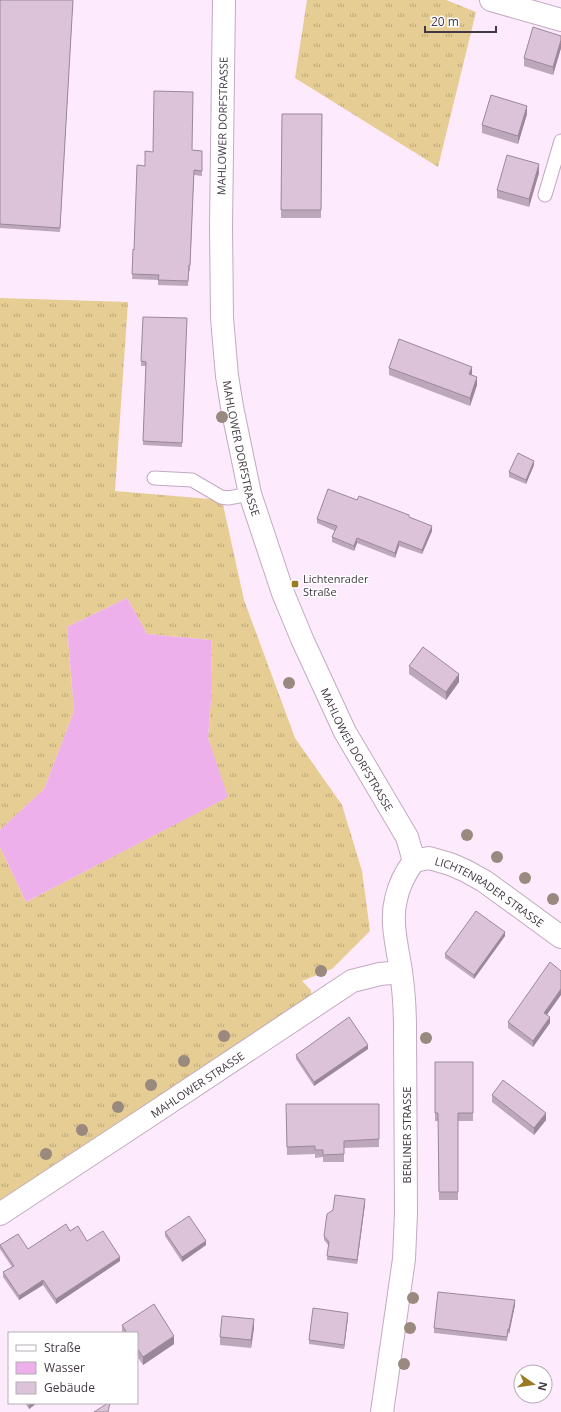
<svg xmlns="http://www.w3.org/2000/svg" width="561" height="1412" viewBox="0 0 561 1412" font-family="'Open Sans',sans-serif">
<style>
.grass{fill:url(#grass-tufts)}
.water{fill:#eeb0ea}
.lines{fill:none;stroke-linecap:round;stroke-linejoin:round}
.service-casing{stroke:#c2aac0;stroke-width:15}
.minor-casing{stroke:#c2aac0;stroke-width:24}
.service{stroke:#fff;stroke-width:13}
.minor{stroke:#fff;stroke-width:22}
.tree{fill:#99897e}
.wall{fill:#bda8bb}
.shaded-wall{fill:#9a8899}
.building{fill:#dcc3da;stroke:#9a8899}
.poi-dot{fill:#997a23;stroke:#fff;stroke-width:1.5}
.labels{text-anchor:middle;dominant-baseline:central;stroke-width:3;stroke-linejoin:round;paint-order:stroke}
.street-label{font-size:11px;fill:#423842;stroke:#fff}
.poi-label{font-size:11px;fill:#423842;stroke:#fff;text-anchor:start}
</style>
<defs>
<pattern id="grass-tufts" width="24" height="20" patternUnits="userSpaceOnUse"><rect width="24" height="20" fill="#e5cd93"/><path d="M3 7l-1-3M5 7V3M7 7l1-3M15 17l-1-3M17 17v-4M19 17l1-3" fill="none" stroke="#bba77a"/></pattern>
</defs>
<rect width="100%" height="100%" fill="#feeafd"/>
<path class="grass" d="M307 0H446L476 12 438 167 295 78Z
M0 298 128 302 115 491 222 500 244 600 295 738 342 805 362 871 370 931 332 969 302 981 311 990 312 1000 0 1203V847L26 902 227 797 208 738 212 686 211 640 147 634 127 598 67 627 74 711 44 789 0 830Z"/>
<path class="water" d="M127 598 147 634 211 640 212 686 208 738 228 797 26 902 0 847V830L44 789 74 711 67 627Z"/>
<g class="lines">
<g class="service-casing">
<path id="service" d="M545 195 561 141
M154 478 192 480 221 497 228 498 250 494"/>
</g>
<g class="minor-casing">
<g id="minor">
<path id="s1" d="M224 0 221 226 222 318 227 376 232 407 250 494 283 593 302 639 345 732 407 837 414 861"/>
<path d="M491 0 561 20"/>
<path id="s2" d="M414 861 429 858 450 864 466 871 484 881 561 937"/>
<path id="s3" d="M0 1214 152 1114 352 981 380 974 401 972"/>
<path d="M382 1412 404 1259 406 1213 405 1030C405 1011 404 992 401 972 398 949 390 923 396 899 399 885 405 873 414 861"/>
</g>
</g>
<use href="#service" class="service"/>
<use href="#minor" class="minor"/>
</g>
<g class="tree">
<circle cx="222" cy="417" r="6"/>
<circle cx="289" cy="683" r="6"/>
<circle cx="467" cy="835" r="6"/>
<circle cx="497" cy="857" r="6"/>
<circle cx="525" cy="878" r="6"/>
<circle cx="553" cy="899" r="6"/>
<circle cx="321" cy="971" r="6"/>
<circle cx="224" cy="1036" r="6"/>
<circle cx="426" cy="1038" r="6"/>
<circle cx="184" cy="1061" r="6"/>
<circle cx="151" cy="1085" r="6"/>
<circle cx="118" cy="1107" r="6"/>
<circle cx="82" cy="1130" r="6"/>
<circle cx="46" cy="1154" r="6"/>
<circle cx="413" cy="1298" r="6"/>
<circle cx="410" cy="1328" r="6"/>
<circle cx="404" cy="1364" r="6"/>
</g>
<path class="wall" d="M0 0H73L60 232 0 228Z
M561 36V48L553 75 524 66V58Z
M282 114H322L321 218H281Z
M527 114 518 144 482 133V125Z
M192 150 202 151V176L194 175 190 271H189L188 286 158 285V280L132 279 134 250 145 166 153 152Z
M539 173 529 207 497 198V190Z
M187 318 182 447 143 445 146 366H141V361Z
M389 368 472 375 477 385 470 406 389 375Z
M534 465 526 484 509 477V472Z
M357 500 409 517 432 531 422 554 399 546 395 558 357 543 354 551 332 542V537L335 531 317 523V519Z
M409 666 459 682 446 700 409 674Z
M505 936 474 979 445 958V954Z
M547 1015 550 1023 533 1047 508 1028V1022Z
M368 1049 314 1086 296 1059V1055Z
M435 1062H473V1121H458V1200H439L438 1121H435Z
M492 1095 546 1120 534 1135 492 1102Z
M379 1104V1147L344 1148V1162H323V1157L315 1158V1154L287 1155 286 1112Z
M365 1204 357 1264 327 1260 328 1245 324 1240V1236Z
M70 1231 120 1261 56 1304 43 1285 19 1300 3 1277V1272L12 1267 0 1249V1245L28 1249Z
M165 1232 206 1245 182 1262 165 1236Z
M515 1305 509 1334 508 1333 507 1341 434 1333V1328Z
M348 1317 344 1349 309 1344V1340Z
M122 1325 174 1344 143 1365 137 1356V1333H122Z
M254 1328 251 1348 220 1345V1337Z
M25 1403H37L29 1409Z"/>
<path class="shaded-wall" d="M561 40V48L553 75V67Z
M527 106V114L518 144V136Z
M539 164V173L529 207V199Z
M472 367V374L469 382V374Z
M477 377V385L470 406V398Z
M534 461V465L526 484V480Z
M432 526V531L422 554V550Z
M357 538V543L354 551V546Z
M399 541V546L395 558V553Z
M459 674V682L446 700V692Z
M505 932V936L474 979V975Z
M561 989V995L544 1019V1013Z
M550 1017V1023L533 1047V1041Z
M368 1045V1049L314 1086V1082Z
M546 1113V1120L534 1135V1128Z
M365 1199V1204L357 1264V1260Z
M206 1241V1245L182 1262V1257Z
M120 1257V1261L56 1304V1299Z
M43 1280V1285L19 1300V1296Z
M515 1300V1305L509 1334V1329Z
M348 1313V1317L344 1349V1345Z
M254 1319V1328L251 1348V1340Z
M174 1336V1344L143 1365V1357Z
M29 1403H37L29 1409Z"/>
<path class="building" d="M0 0H73L60 228 0 224Z
M533 27 561 36V40L553 67 524 58Z
M154 91 193 92 192 150 202 151V171L194 170 190 265H189L188 281 158 280 159 275 132 274 133 249 134 250 137 165 145 166V151L153 152Z
M491 95 527 106 518 136 482 125Z
M282 114H322L321 210H281Z
M507 155 539 164 529 199 497 190Z
M143 317 187 318 182 443 143 441 146 362 141 361Z
M399 339 472 367 469 374 477 377 470 398 389 368Z
M518 453 534 461 526 480 509 472Z
M328 489 357 500 359 496 409 515V517L432 526 422 550 399 541 395 553 357 538 354 546 332 537 337 526 317 519Z
M423 647 459 674 446 692 409 666Z
M476 911 505 932 474 975 445 954Z
M550 962 561 971V989L544 1013 550 1017 533 1041 508 1022Z
M349 1017 368 1045 314 1082 296 1055Z
M435 1062H473V1113H458V1192H439L438 1113H435Z
M503 1080 546 1113 534 1128 492 1095Z
M286 1104H379V1139L344 1141V1154L323 1155V1150H315V1146L287 1147Z
M335 1195 365 1199 357 1260 327 1256 329 1242 324 1236 327 1214 333 1210Z
M189 1216 206 1241 182 1257 165 1232Z
M66 1224 70 1231 78 1226 87 1241 103 1231 120 1257 56 1299 43 1280 19 1296 3 1272 14 1266 0 1245 18 1234 28 1249Z
M438 1292 515 1300 509 1329H508L507 1337 434 1328Z
M154 1304 174 1336 143 1357 137 1348V1333H127L122 1325Z
M313 1308 348 1313 344 1345 309 1340Z
M222 1316 254 1319 251 1340 220 1337Z
M108 1403H110L108 1412H94Z"/>
<rect class="poi-dot" x="291" y="580" width="8" height="8" rx="2"/>
<g class="labels">
<g class="street-label">
<text transform="translate(222 126) rotate(-89)">MAHLOWER DORFSTRASSE</text>
<text stroke="none"><textPath href="#s1" startOffset="450">MAHLOWER DORFSTRASSE</textPath></text>
<text stroke="none"><textPath href="#s1" startOffset="774">MAHLOWER DORFSTRASSE</textPath></text>
<text stroke="none"><textPath href="#s2" startOffset="85">LICHTENRADER STRASSE</textPath></text>
<text stroke="none"><textPath href="#s3" startOffset="236">MAHLOWER STRASSE</textPath></text>
<text transform="translate(406 1135) rotate(-90)">BERLINER STRASSE</text>
</g>
<g class="poi-label">
<text x="303" y="578">Lichtenrader<tspan x="303" dy="13">Straße</tspan></text>
</g>
</g>
<rect x="8" y="1332" width="130" height="72" fill="#ffffff" stroke="#b3afb3"/>
<rect x="16" y="1345" width="20" height="6" fill="#ffffff" stroke="#b3afb3"/>
<text x="44" y="1352" font-size="12" fill="#423842">Straße</text>
<rect x="16" y="1362" width="20" height="12" fill="#eeb0ea" stroke="#b3afb3"/>
<text x="44" y="1372" font-size="12" fill="#423842">Wasser</text>
<rect x="16" y="1382" width="20" height="12" fill="#dcc3da" stroke="#b3afb3"/>
<text x="44" y="1392" font-size="12" fill="#423842">Gebäude</text>
<g transform="translate(533 1384) rotate(103)"><circle r="19" fill="#ffffff" stroke="#b3afb3"/>
<path d="M0-3L7 15L0 10L-7 15Z" fill="#997a23"/>
<text y="-6" font-size="11" font-weight="bold" text-anchor="middle" fill="#423842">N</text>
</g>
<path d="M425 26v6h71v-6" fill="none" stroke="#423842" stroke-width="2"/>
<text x="431" y="26" font-size="12" fill="#423842" stroke="#ffffff" stroke-width="3" paint-order="stroke">20 m</text>
</svg>
